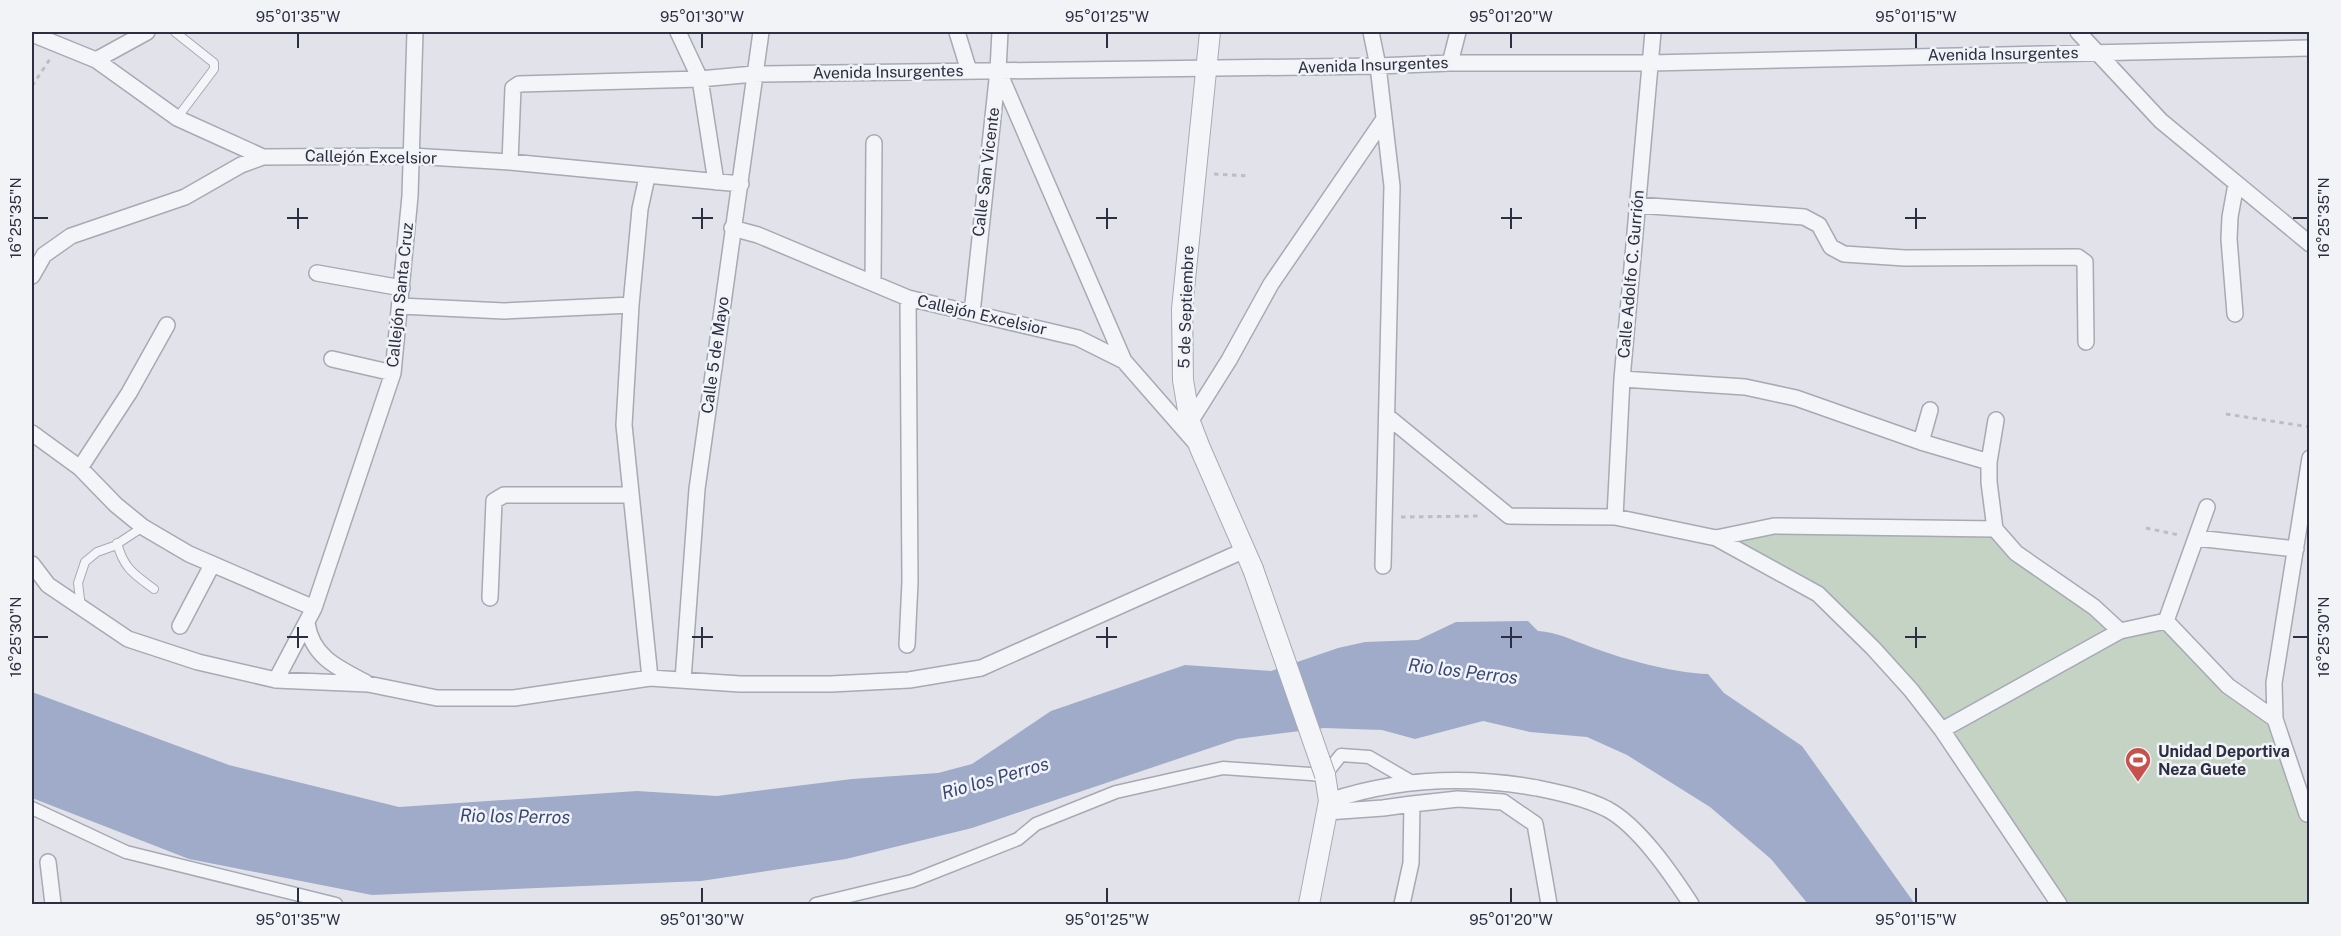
<svg xmlns="http://www.w3.org/2000/svg" width="2341" height="936" viewBox="0 0 2341 936" font-family="'Public Sans',sans-serif">
<style>
.green{fill:#c4d3c3}
.water{fill:#9fabc8}
.lines{fill:none;stroke-linecap:round;stroke-linejoin:round}
.service-casing{stroke:#a7a9b4;stroke-width:10}
.pedestrian-casing{stroke:#a7a9b4;stroke-width:15}
.minor-casing{stroke:#a7a9b4;stroke-width:18}
.tertiary-casing{stroke:#a7a9b4;stroke-width:22}
.path{stroke:#bcbec5;stroke-width:3;stroke-dasharray:4.5 4.5;stroke-linecap:butt}
.service{stroke:#f4f5f8;stroke-width:8}
.pedestrian{stroke:#f4f5f8;stroke-width:12}
.minor{stroke:#f4f5f8;stroke-width:15}
.tertiary{stroke:#f4f5f8;stroke-width:20}
.tertiary-bridge-casing{stroke:#a7a9b4;stroke-width:22;stroke-linecap:butt}
.tertiary-bridge{stroke:#f4f5f8;stroke-width:20}
.ticks{fill:none;stroke:#2b2f41;stroke-width:2}
.labels{text-anchor:middle;dominant-baseline:central;stroke-width:5;stroke-linejoin:round;paint-order:stroke}
.street-label{font-size:16px;fill:#2b2f41;stroke:#f1f3f7}
.poi-label{font-size:16px;font-weight:bold;fill:#2b2f41;stroke:#f1f3f7;text-anchor:start}
.water-label{font-size:18px;font-style:italic;fill:#374773;stroke:#f1f3f7}
.neatline{fill:none;stroke:#2b2f41;stroke-width:2}
.ticks-label{font-size:15px;text-anchor:middle;fill:#2b2f41}
</style>
<rect width="100%" height="100%" fill="#e2e3ea"/>
<path class="green" d="M1774 526 1995 529 2120 631 2166 621 2275 719 2309 821V904H2059L1942 730 1818 594 1716 538Z"/>
<path class="water" d="M1528 621 1538 631C1557 632 1572 640 1591 647 1623 659 1673 673 1708 674L1724 693 1802 746 1915 904H1808L1771 859 1710 807 1627 755 1587 737 1530 732 1483 721 1415 739 1382 730 1324 728 1237 739 972 828 846 859 701 881 372 895 189 859 32 798V692L229 765 399 807 637 791 717 796 852 779 938 773 972 764 1051 711 1185 665 1271 671 1338 648 1365 642 1418 640 1456 622Z"/>
<g class="lines">
<g class="service-casing">
<path id="service" d="M175 32 214 63V69L177 118
M117 543C124 569 134 574 154 589
M81 607 78 583 85 562 97 552 114 546 143 527"/>
</g>
<g class="pedestrian-casing">
<path id="pedestrian" d="M32 808 126 852 336 904
M816 904 912 881 1018 839 1036 824 1116 792 1223 768 1325 775 1341 755 1369 757 1412 782 1418 781"/>
</g>
<g class="minor-casing">
<path id="minor" d="M678 32 700 79 716 182
M957 32 969 71
M1371 32 1378 66 1392 186 1383 566
M2078 32 2161 121 2310 244
M32 34 96 60 177 118 263 157 412 156 510 162 741 184
M96 60 147 32
M1450 63 1458 32
M998 70 1124 361
M510 162 513 88 519 84 700 79 754 74 1378 66 1450 63H1650L2310 48
M647 177 640 209 631 305 624 425 650 678
M1637 205 1804 217 1819 225 1831 247 1844 254 1905 258 2078 257 2085 262 2086 342
M732 228 758 235 908 298 1078 338 1124 361 1194 441
M317 273 402 288
M32 276 44 255 71 236 185 197 241 165 263 157
M873 283 874 143
M400 306 504 311 631 305
M972 313 998 70 1000 32
M2235 314 2229 239 2230 217 2236 184
M332 359 393 373
M1622 379 1745 387 1796 398 1921 442 1989 462V482L1995 529 2016 553 2094 607 2120 631
M1387 416 1509 516 1615 517 1716 538 1818 594 1873 648 1911 690 1942 730 2059 904
M1190 422 1229 360 1271 284 1384 119
M32 433 80 468 116 505 143 527 189 554 314 608
M1921 442 1930 410
M2310 458 2274 683 2275 719 2307 814 2310 813
M1989 462 1996 420
M80 468 129 393 167 325
M1615 517 1622 379 1653 32
M1716 538 1774 526 1995 529
M2196 538 2296 549
M32 564 48 585 128 639 198 662 276 680 368 684 437 698H514L650 678 740 684H831L909 680 981 668 1245 550
M490 598 494 501 504 495H631
M2166 621 2207 507
M307 623C312 657 338 668 365 682
M180 626 212 565
M907 645 910 582 908 298
M276 680 314 608 393 373 410 196 415 32
M683 680 697 489 761 32
M1942 730 2120 631 2166 621 2228 686 2275 719
M1329 801C1398 778 1466 775 1537 788 1561 793 1585 798 1607 809 1639 826 1672 875 1691 904
M1412 804 1458 799 1503 802 1535 824 1549 904
M1327 812 1383 808 1412 804 1411 863 1402 904
M48 862 53 904"/>
</g>
<g class="tertiary-casing">
<path id="tertiary" d="M1210 32 1182 309 1183 380 1190 422 1200 448 1253 569
M1309 904 1329 801 1325 775"/>
</g>
<path class="path" d="M32 86 50 59
M1214 174 1249 176
M2226 414 2310 427
M1401 517 1481 516
M2146 528 2179 535"/>
<use href="#service" class="service"/>
<use href="#pedestrian" class="pedestrian"/>
<use href="#minor" class="minor"/>
<use href="#tertiary" class="tertiary"/>
<g class="tertiary-bridge-casing">
<path id="tertiary-bridge" d="M1253 569 1325 775"/>
</g>
<use href="#tertiary-bridge" class="tertiary-bridge"/>
</g>
<path class="ticks" d="M298 33V48M702 33V48M1107 33V48M1511 33V48M1916 33V48M298 208V229M702 208V229M1107 208V229M1511 208V229M1916 208V229M33 218H48M287 218H308M692 218H713M1096 218H1117M1501 218H1522M1905 218H1926M2293 218H2308M298 627V648M702 627V648M1107 627V648M1511 627V648M1916 627V648M33 637H48M287 637H308M692 637H713M1096 637H1117M1501 637H1522M1905 637H1926M2293 637H2308M298 888V903M702 888V903M1107 888V903M1511 888V903M1916 888V903"/>
<defs>
<g id="stadium-pin" transform="scale(1.35)"><path d="M0 17L-7.5 6A9.5 9.5 0 1 1 7.5 6Z" fill="#c8514d" stroke="#f1f3f7"/><path d="M0-5a6.5 5 0 1 0 0 10a6.5 5 0 1 0 0-10ZM-3.5-1.8h7v3.6h-7Z" fill="#fff"/></g>
</defs>
<g fill-rule="evenodd">
<use href="#stadium-pin" x="2138" y="760"/>
</g>
<g class="labels">
<g class="street-label">
<text transform="translate(2003 54) rotate(-1)">Avenida Insurgentes</text>
<text transform="translate(1373 65) rotate(-2)">Avenida Insurgentes</text>
<text transform="translate(888 72) rotate(-1)">Avenida Insurgentes</text>
<text transform="translate(371 157) rotate(1)">Callejón Excelsior</text>
<text transform="translate(986 172) rotate(-83)">Calle San Vicente</text>
<text transform="translate(1631 274) rotate(-85)">Calle Adolfo C. Gurrión</text>
<text transform="translate(400 295) rotate(-84)">Callejón Santa Cruz</text>
<text transform="translate(1186 307) rotate(-88)">5 de Septiembre</text>
<text transform="translate(982 315) rotate(13)">Callejón Excelsior</text>
<text transform="translate(715 355) rotate(-82)">Calle 5 de Mayo</text>
</g>
<g class="poi-label">
<text x="2158" y="751">Unidad Deportiva<tspan x="2158" dy="18">Neza Guete</tspan></text>
</g>
<g class="water-label">
<text transform="translate(1463 671) rotate(7)">Rio los Perros</text>
<text transform="translate(995 778) rotate(-16)">Rio los Perros</text>
<text transform="translate(515 816) rotate(1)">Rio los Perros</text>
</g>
</g>
<rect width="2341" height="936" fill="none" stroke="#f1f3f7" stroke-width="66"/>
<rect x="33" y="33" width="2275" height="870" class="neatline"/>
<g class="ticks-label">
<text x="298" y="22">95°01'35"W</text>
<text x="702" y="22">95°01'30"W</text>
<text x="1107" y="22">95°01'25"W</text>
<text x="1511" y="22">95°01'20"W</text>
<text x="1916" y="22">95°01'15"W</text>
<text transform="translate(16 218) rotate(-90)" y="5">16°25'35"N</text>
<text transform="translate(2324 218) rotate(-90)" y="5">16°25'35"N</text>
<text transform="translate(16 637) rotate(-90)" y="5">16°25'30"N</text>
<text transform="translate(2324 637) rotate(-90)" y="5">16°25'30"N</text>
<text x="298" y="925">95°01'35"W</text>
<text x="702" y="925">95°01'30"W</text>
<text x="1107" y="925">95°01'25"W</text>
<text x="1511" y="925">95°01'20"W</text>
<text x="1916" y="925">95°01'15"W</text>
</g>
</svg>
